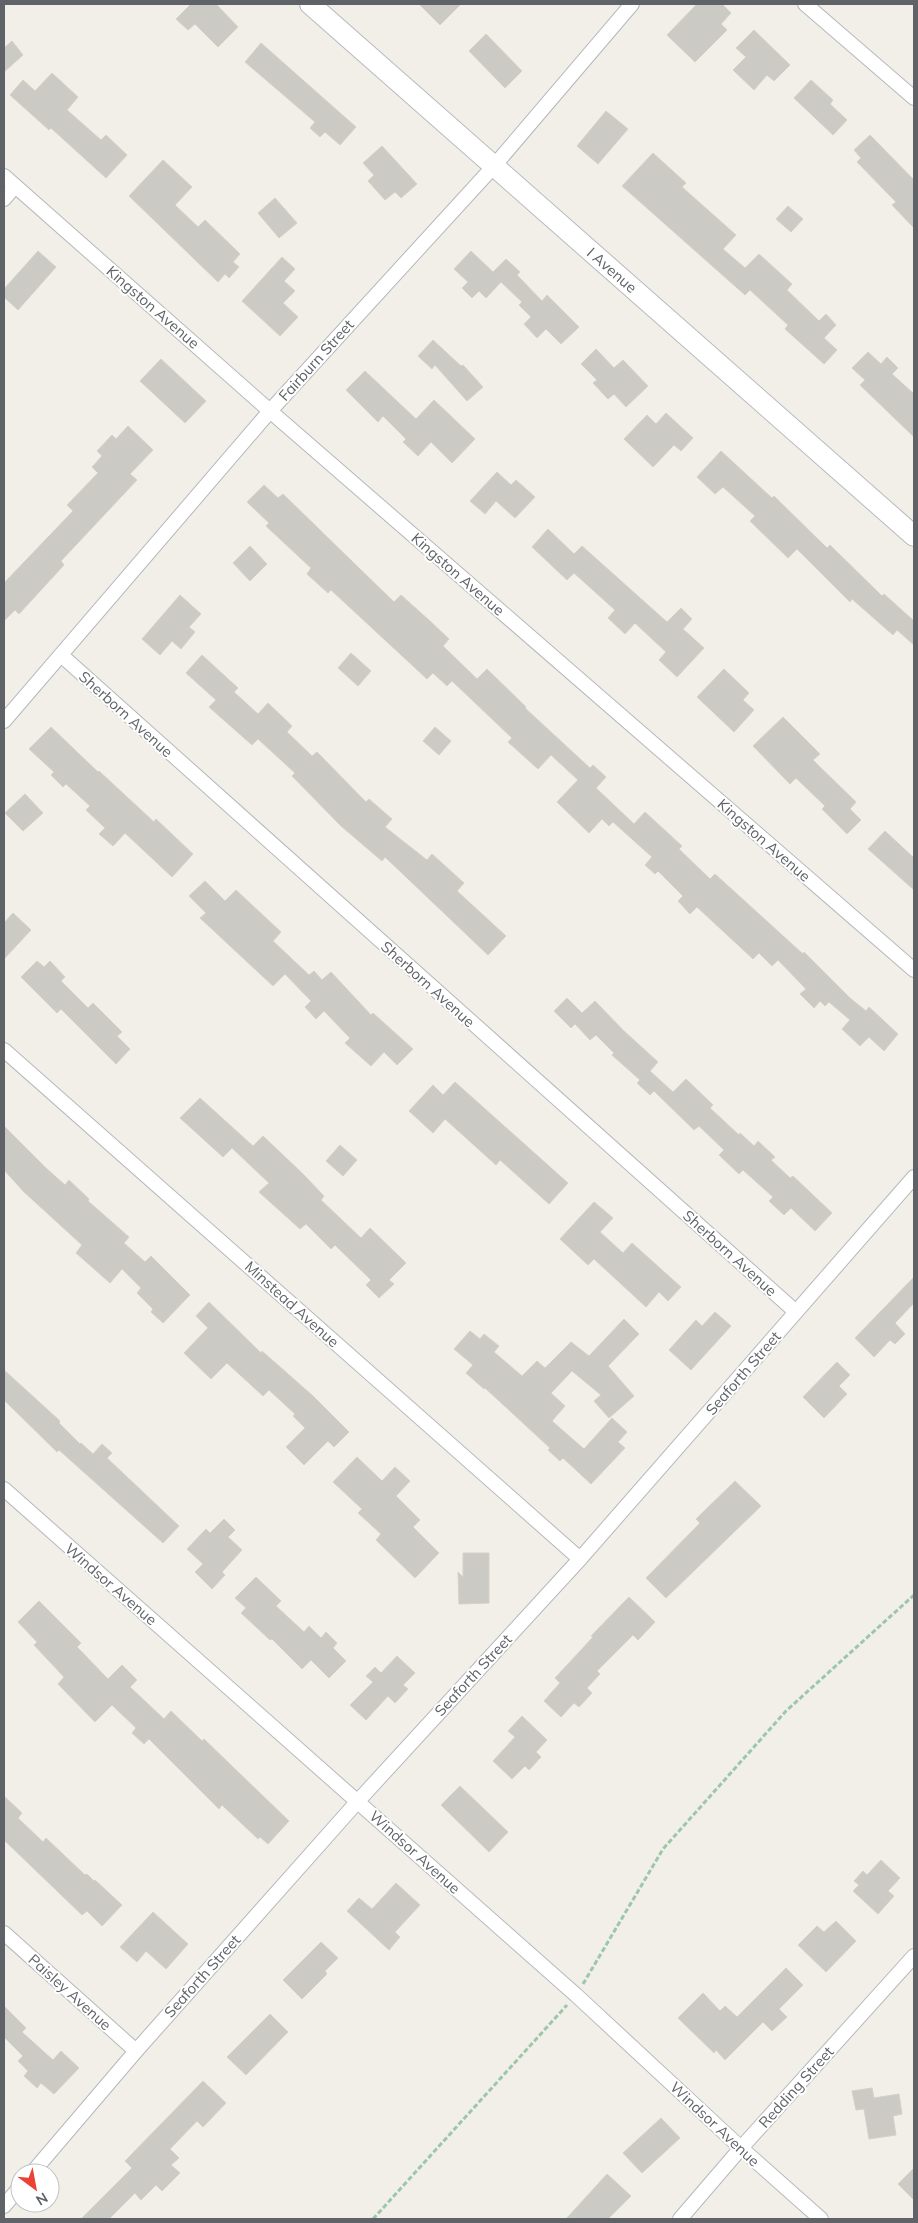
<svg xmlns="http://www.w3.org/2000/svg" width="918" height="2223" viewBox="0 0 918 2223" font-family="Mulish,sans-serif">
<style>
.building{fill:#cccac5;stroke:#d6d1c6}
.lines{fill:none;stroke-linecap:round;stroke-linejoin:round}
.street-casing{stroke:#b5b8bc;stroke-width:16}
.secondary-casing{stroke:#b6babf;stroke-width:22}
.path{stroke:#9cc7a9;stroke-width:3;stroke-dasharray:5 2.5;stroke-linecap:butt}
.street{stroke:#fff;stroke-width:14}
.secondary{stroke:#fff;stroke-width:20}
.labels{text-anchor:middle;dominant-baseline:central;stroke-width:4;stroke-linejoin:round;paint-order:stroke}
.street-label{font-size:15px;fill:#5f6368;stroke:#fff}
</style>
<rect width="100%" height="100%" fill="#f1efe8"/>
<path class="building" d="M191 4H216L238 27 218 47 195 24 188 30 176 19Z
M419 4H461L440 25Z
M697 4H722L731 13 721 24 727 30 695 62 667 35Z
M754 30 790 65 774 81 767 75 754 90 733 70 746 57 736 48Z
M486 34 522 71 505 88 469 51Z
M12 41 23 55 4 72V48Z
M261 43 356 127 340 145 325 132 320 137 310 128 315 122 245 62Z
M52 73 78 97 67 110 101 140 106 135 127 155 106 178 51 128 49 130 10 95 23 80 35 91Z
M811 80 833 100 830 104 847 120 833 135 794 98Z
M606 111 628 129 598 164 577 146Z
M870 135 914 180V228L892 205 896 202 857 162 861 158 854 150Z
M382 146 417 184 401 198 395 192 385 200 368 181 374 175 363 163Z
M653 153 686 183 682 187 736 235 723 249 745 268 759 254 792 284 787 290 819 321 826 314 836 325 824 338 837 350 824 364 785 329 788 325 750 290 745 295 622 186Z
M163 160 192 187 175 205 198 227 205 220 240 254 233 262 239 267 229 278 225 274 218 282 129 196Z
M275 198 297 223 279 238 258 213Z
M788 206 803 219 791 232 776 219Z
M38 251 56 267 18 310 4 297V289Z
M471 251 493 272 506 259 520 272 517 275 542 301 547 295 579 327 561 344 546 329 537 338 524 324 531 317 519 305 522 302 501 282 486 298 479 291 472 298 462 288 468 282 454 269Z
M282 257 295 269 284 281 295 291 283 303 298 317 280 336 242 301Z
M433 340 461 366 463 365 483 387 467 401 435 365 432 369 418 356Z
M596 349 614 368 623 360 648 386 626 407 614 394 608 399 593 383 597 380 581 364Z
M868 352 881 364 887 357 898 368 892 374 914 394V437L860 385 865 380 852 368Z
M161 359 206 401 185 423 140 381Z
M365 371 416 419 434 400 475 439 452 463 431 442 418 456 403 442 406 439 383 416 378 422 346 390Z
M666 413 693 438 681 451 674 445 653 467 624 439 647 415 656 424Z
M128 426 153 450 130 474 137 480 61 561 64 565 19 614 15 610 4 621V583L73 511 67 505 98 473 92 467 102 456 97 451 112 435 116 439Z
M721 451 772 498 774 496 827 548 830 545 882 596 884 594 914 621V645L897 630 893 635 852 599 850 602 797 549 788 558 750 521 755 516 723 487 715 494 697 477Z
M497 472 511 485 516 480 535 497 515 518 496 501 485 514 470 501Z
M264 485 278 498 283 494 394 602 401 595 430 621 449 639 443 646 477 679 487 669 526 707 525 708 590 768 593 765 606 777 596 788 634 824 645 812 682 846 679 849 710 879 715 874 803 954 804 952 850 998 866 1011 869 1007 898 1034 884 1051 869 1037 860 1046 842 1029 850 1020 829 1002 825 1006 820 1001 814 1008 800 994 806 989 778 960 772 966 759 953 753 959 697 907 690 914 678 901 683 896 658 871 655 874 645 865 652 857 613 822 609 826 602 819 589 833 557 802 578 780 551 755 538 769 508 742 512 738 452 681 447 686 433 673 427 679 331 590 328 593 307 574 311 568 266 526 269 523 247 502Z
M548 529 574 554 582 546 667 622 681 608 692 619 683 629 704 648 677 677 659 660 666 652 635 623 625 634 608 618 615 610 574 573 567 580 532 547Z
M250 546 267 564 250 581 233 563Z
M180 595 201 614 189 627 195 632 181 649 172 641 160 655 142 639Z
M351 653 371 671 358 686 338 668Z
M202 655 238 688 234 692 258 714 268 703 292 726 287 732 312 756 317 752 366 802 369 799 392 819 385 827 427 860 432 854 464 883 457 891 506 936 488 955 385 857 382 861 341 826 292 776 295 773 258 739 252 745 209 707 216 700 186 673Z
M724 669 749 693 743 700 754 710 734 732 697 697Z
M783 717 820 754 813 760 856 802 850 809 861 820 847 834 822 809 825 806 796 778 790 784 753 746Z
M51 727 98 772 99 771 154 822 156 819 193 854 172 877 125 833 113 846 99 834 105 828 86 810 90 806 66 784 63 787 51 775 54 772 29 749Z
M435 727 451 741 439 755 423 741Z
M25 794 43 813 23 831 5 813Z
M885 831 914 858V890L868 849Z
M205 881 225 901 236 890 281 932 273 941 309 975 314 971 322 980 331 972 371 1015 373 1013 413 1049 397 1065 384 1052 371 1066 345 1043 350 1038 324 1011 316 1019 305 1007 311 1001 285 974 273 986 200 918 206 913 189 896Z
M13 913 31 930 4 959V923Z
M37 961 44 967 50 961 65 977 61 981 88 1008 93 1003 122 1032 117 1036 130 1049 116 1064 61 1009 57 1013 21 977Z
M567 998 582 1013 595 1001 624 1031 658 1062 650 1071 673 1092 686 1079 713 1105 710 1108 739 1135 740 1133 754 1146 758 1141 775 1157 771 1160 790 1178 793 1176 832 1213 815 1231 791 1208 784 1215 769 1201 773 1197 743 1170 739 1174 719 1155 724 1150 699 1126 694 1130 654 1091 650 1095 637 1083 640 1080 612 1055 614 1053 596 1035 590 1040 575 1024 571 1028 554 1011Z
M455 1082 568 1183 549 1204 500 1160 496 1165 445 1119 433 1133 409 1111 433 1085 443 1095Z
M200 1098 253 1146 263 1136 302 1173 324 1196 321 1200 361 1238 370 1228 406 1263 389 1280 394 1284 379 1298 366 1285 371 1280 335 1245 331 1249 306 1224 300 1229 259 1192 269 1183 232 1148 223 1157 180 1118Z
M4 1126 46 1168 65 1185 69 1180 89 1199 88 1201 129 1237 124 1243 145 1262 151 1256 190 1295 163 1323 151 1312 153 1309 137 1293 141 1288 122 1269 110 1283 76 1253 82 1245 24 1192 4 1170Z
M340 1145 357 1160 343 1176 326 1161Z
M594 1202 613 1218 600 1232 623 1253 632 1243 681 1287 668 1301 659 1292 646 1307 594 1259 588 1265 560 1239Z
M914 1277V1303L895 1323 905 1334 895 1344 890 1340 874 1357 855 1338Z
M209 1302 261 1353 262 1351 313 1396 349 1432 334 1447 328 1441 304 1465 286 1447 305 1428 293 1416 295 1414 269 1390 263 1396 227 1363 211 1379 184 1353 208 1328 196 1316Z
M715 1312 731 1326 691 1370 669 1350 696 1320 702 1326Z
M624 1319 639 1334 608 1366 634 1396 609 1418 594 1401 601 1395 572 1371 551 1393 565 1406 552 1421 584 1449 612 1418 627 1432 618 1442 625 1448 591 1484 563 1458 560 1461 548 1450 550 1448 485 1388 484 1389 466 1373 473 1365 454 1349 470 1331 480 1339 484 1334 499 1346 494 1352 522 1376 537 1361 545 1368 571 1342 589 1356Z
M837 1362 850 1375 839 1386 847 1394 824 1418 803 1397Z
M4 1370 60 1421 59 1423 80 1444 81 1443 93 1454 102 1444 112 1453 107 1458 179 1526 163 1543 59 1450 57 1452 4 1400Z
M357 1457 382 1481 395 1467 410 1481 396 1496 420 1520 413 1527 439 1553 415 1578 376 1540 381 1534 358 1513 362 1509 333 1482Z
M735 1481 761 1506 666 1598 646 1578 700 1523 696 1519Z
M224 1519 235 1530 228 1537 242 1550 222 1572 225 1575 212 1589 195 1572 203 1564 187 1549 206 1529 210 1533Z
M463 1553H489V1603L459 1604 458 1572 463 1577Z
M256 1577 281 1601 276 1606 304 1632 309 1626 321 1638 326 1632 337 1643 333 1648 346 1661 329 1678 311 1660 302 1669 272 1639 270 1640 241 1613 246 1608 235 1598Z
M629 1597 655 1622 638 1640 633 1635 597 1671 600 1674 587 1688 592 1693 579 1707 574 1703 561 1717 544 1701 560 1683 555 1678 593 1637 591 1636Z
M39 1601 81 1643 77 1647 108 1679 122 1665 137 1680 130 1687 164 1719 171 1711 202 1741 204 1739 289 1821 268 1844 260 1837 258 1839 222 1805 219 1809 149 1739 144 1744 132 1733 136 1728 112 1705 95 1722 58 1684 64 1677 34 1645 37 1642 18 1622Z
M397 1656 415 1673 403 1685 408 1689 395 1703 388 1696 366 1720 350 1705 373 1682 366 1676 375 1667 381 1673Z
M522 1716 547 1740 536 1752 541 1757 529 1770 525 1766 512 1779 493 1761 515 1737 508 1731Z
M460 1786 508 1832 489 1852 441 1805Z
M4 1796 22 1813 18 1818 43 1842 46 1838 85 1875 87 1874 94 1881 95 1880 122 1905 102 1926 87 1911 82 1915 4 1840Z
M881 1860 900 1878 888 1891 894 1896 878 1914 853 1891 859 1885 854 1881 863 1871 867 1875Z
M396 1883 420 1905 395 1932 400 1937 389 1950 347 1911 359 1898 372 1909Z
M153 1912 188 1944 166 1969 146 1951 137 1962 120 1947Z
M836 1921 856 1941 826 1972 798 1945 817 1926 824 1932Z
M321 1942 338 1958 325 1971 327 1974 302 1999 283 1980Z
M786 1968 803 1985 779 2009 787 2017 772 2031 763 2022 725 2060 716 2050 714 2053 678 2018 703 1993 720 2011 725 2006 737 2017Z
M4 2006 26 2028 22 2032 53 2060 61 2051 79 2068 54 2094 41 2083 37 2088 24 2076 28 2071 18 2061 23 2056 4 2037Z
M270 2014 288 2032 246 2075 227 2057Z
M203 2081 226 2103 203 2127 197 2121 170 2149 179 2158 171 2165 180 2173 162 2191 156 2185 141 2200 135 2193 109 2219H81L132 2168 125 2161Z
M872 2088 874 2098 899 2094 902 2114 893 2116 896 2135 869 2139 864 2109 856 2110 852 2091Z
M661 2118 680 2138 642 2173 623 2153Z
M914 2168V2200L898 2184Z
M607 2174 631 2196 608 2219H566Z"/>
<g class="lines">
<g class="street-casing">
<path id="street" d="M805 4 914 98
M4 176 270 411 914 970
M4 199 15 186
M61 655 796 1312
M4 721 270 411 494 166 632 4
M4 1050 580 1559
M4 1489 576 1995 741 2148 821 2219
M4 1933 136 2051
M32 2173 136 2051 358 1801 580 1559 914 1177
M4 2206 20 2187
M680 2219 741 2148 914 1956"/>
</g>
<g class="secondary-casing">
<path id="secondary" d="M310 4 914 536"/>
</g>
<path class="path" d="M583 1984 663 1849 786 1711 914 1595
M373 2219 567 2005"/>
<use href="#street" class="street"/>
<use href="#secondary" class="secondary"/>
</g>
<g class="labels">
<g class="street-label">
<text transform="translate(612 270) rotate(41)">I Avenue</text>
<text transform="translate(153 307) rotate(41)">Kingston Avenue</text>
<text transform="translate(316 360) rotate(-48)">Fairburn Street</text>
<text transform="translate(458 574) rotate(41)">Kingston Avenue</text>
<text transform="translate(126 714) rotate(42)">Sherborn Avenue</text>
<text transform="translate(764 840) rotate(41)">Kingston Avenue</text>
<text transform="translate(428 984) rotate(42)">Sherborn Avenue</text>
<text transform="translate(730 1253) rotate(42)">Sherborn Avenue</text>
<text transform="translate(292 1304) rotate(42)">Minstead Avenue</text>
<text transform="translate(743 1373) rotate(-49)">Seaforth Street</text>
<text transform="translate(111 1584) rotate(41)">Windsor Avenue</text>
<text transform="translate(473 1675) rotate(-47)">Seaforth Street</text>
<text transform="translate(415 1852) rotate(42)">Windsor Avenue</text>
<text transform="translate(202 1976) rotate(-48)">Seaforth Street</text>
<text transform="translate(70 1992) rotate(42)">Paisley Avenue</text>
<text transform="translate(796 2087) rotate(-48)">Redding Street</text>
<text transform="translate(715 2124) rotate(43)">Windsor Avenue</text>
</g>
</g>
<rect width="918" height="2223" fill="none" stroke="#5f6368" stroke-width="10"/>
<g transform="translate(35 2188) rotate(148)"><circle r="24" fill="#ffffff" stroke="#bfc1c3"/>
<path d="M0-4L9 19L0 12L-9 19Z" fill="#ea4335"/>
<text y="-8" font-size="14" font-weight="bold" text-anchor="middle" fill="#5f6368">N</text>
</g>
</svg>
